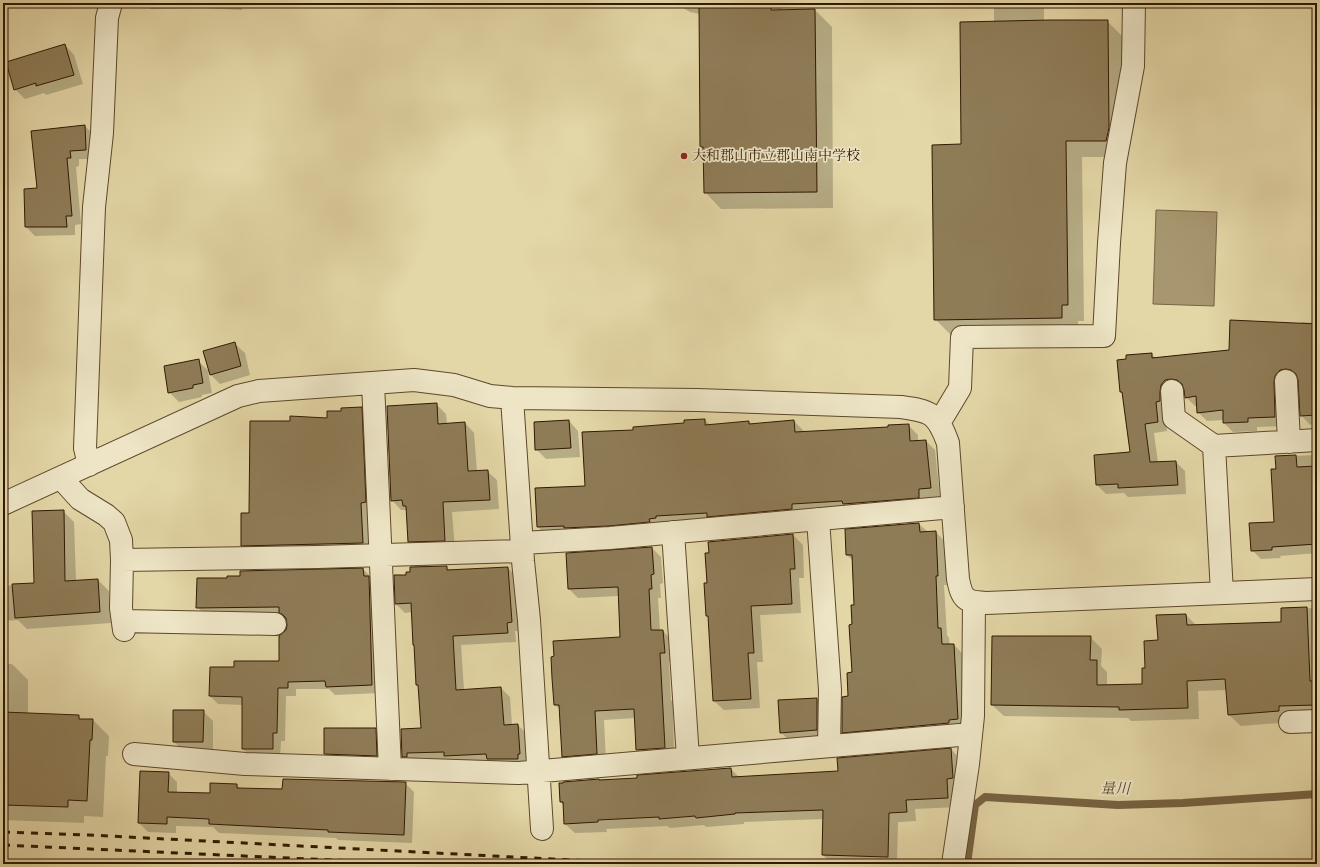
<svg xmlns="http://www.w3.org/2000/svg" width="1320" height="867" viewBox="0 0 1320 867" font-family="'IM FELL DW Pica','Noto Serif JP',serif">
<style>
.water{fill:#a7966f;stroke:#776443}
.shadow{fill:#0003}
.lines{fill:none;stroke-linecap:round;stroke-linejoin:round}
.stream{stroke:#776443;stroke-width:8}
.building{fill:#8e7c57;stroke:#301901}
.minor-casing{stroke:#5d482a;stroke-width:24}
.minor{stroke:#ede5c6;stroke-width:22}
.rail{stroke:#301901;stroke-width:3;stroke-dasharray:7 7;stroke-linecap:butt}
.poi-dot{fill:#8f2418;stroke:#ede5c6;stroke-width:1.5}
.labels{text-anchor:middle;dominant-baseline:central;stroke-width:3.5;stroke-linejoin:round;paint-order:stroke}
.poi-label{font-size:14px;fill:#301901;stroke:#ede5c6;text-anchor:start}
.water-label{font-size:15px;font-style:italic;fill:#604b2d;stroke:#ede5c6}
</style>
<rect width="100%" height="100%" fill="#e4d7a7"/>
<filter id="stains"><feTurbulence type="fractalNoise" baseFrequency=".005" numOctaves="4"/><feColorMatrix values="0 0 0 0 .2 0 0 0 0 .09 0 0 0 0 .02 0 0 0 .5 -.17"/></filter>
<radialGradient id="worn" r=".72"><stop offset=".6" stop-color="#630" stop-opacity="0"/><stop offset="1" stop-color="#630" stop-opacity=".3"/></radialGradient>
<path class="water" d="M1156 210 1217 212 1214 306 1153 304Z"/>
<path class="shadow" d="M145 3H242V10L203 8 151 9Z
M569 3H610V6H572Z
M675 3H776L784 11 815 10 832 27 833 208 721 209 705 192 704 150 701 147 700 14 690 12Z
M994 3H1044V21H1107L1123 37 1122 157H1082L1084 321H1078V334L951 335 935 319 962 145 994 22Z
M65 45 74 55 83 84 46 95 44 93 25 99 15 89Z
M85 126 94 135 95 159H79V166L76 167 81 224 75 225V235L35 236 26 227 38 189Z
M1301 322 1317 323V432L1312 427V424L1310 425 1301 415 1299 378 1295 377 1284 426 1257 427V431L1233 432 1224 423V420L1207 421 1198 412 1197 406H1195L1186 397 1184 388 1181 387 1164 411 1167 431 1154 433 1158 463 1176 462 1185 471 1186 494 1128 497 1124 493 1106 494 1097 485 1131 453 1123 394 1121 392 1151 354 1156 358 1230 351 1301 325Z
M235 344 245 353 250 375 220 384 208 372 212 393 202 395V397L179 402 169 392 198 361 210 372Z
M436 404 446 414 447 424 465 423 474 433 477 471H487L497 480 499 509 452 512 455 550 419 551 409 541 407 510H401L392 500Z
M361 408 372 419 373 554 253 556 242 545 250 514 291 422 329 419 342 412Z
M705 420 710 425 749 422 751 424 794 421 803 430 804 433 889 428 908 425 918 435V441H926L935 450 940 498 547 536 538 527 586 487 634 430 685 424Z
M569 421 578 431 580 457 546 459 536 449Z
M1317 453V553L1280 556 1281 558 1261 559 1252 550 1275 523 1276 457 1314 455V454Z
M63 511 74 522 76 581 98 580 109 591 111 623 27 629 18 620 3 621V568L4 570V586L35 584Z
M919 524 928 532H936L944 541 947 585H944L947 635 949 638 950 645H954L963 654 967 728 852 741 843 732 853 673V625L855 606 853 561 847 555Z
M793 535 803 545 804 578H799L801 613 760 615 763 662H757L760 708 724 710 714 701 709 618 707 616 708 584Z
M652 548 661 557 663 583 660 584 661 598H658L660 631H663L672 640 674 662H669L671 700 673 702 674 757 646 759 637 750 635 718 604 720 606 763 572 766 563 756 560 709 555 705 621 638 619 596 578 598 569 589Z
M446 567 451 571 508 568 517 577 520 631H515L516 642 461 645 464 690 501 688 510 697 512 725H518L527 734 528 763 412 765 403 756 422 729 419 687 417 685 412 612 405 613 396 604 395 576H408Z
M363 569 371 577 380 693 335 695 329 689H296V696H286L285 741H281L280 757H251L243 749V705L218 704 210 696 211 668H235L280 662 288 624 287 619 283 615H206L197 607 228 579Z
M1317 608V716L1290 722 1241 726 1229 715 1227 690 1198 691 1199 719 1131 721 1128 718 1004 716 992 705 1090 637 1102 649 1101 666 1107 672V686L1143 685 1146 669 1159 641 1186 615 1197 626 1282 623V609Z
M3 664H12L28 680V714L78 716 82 720H93L109 736 108 756H106L103 817 84 816V823L3 820Z
M817 699 826 708V740L790 742 781 732Z
M203 711 213 721V751H184L174 742Z
M375 729 385 738 386 765 335 763 325 754Z
M951 749 960 759 957 807 915 809 916 821 898 822 897 864H832L823 855 824 819 744 822V824L706 827 704 825 670 828 667 826 606 829 607 832 575 833 565 824 564 806 561 802 600 781 638 779 731 769 740 778 839 772Z
M168 773 177 782V793L211 794 236 785 241 789 283 790 405 783 414 792 412 843 338 840 336 838 219 833 213 827 176 826V833L148 832 139 823Z"/>
<g class="lines">
<path class="stream" d="M967 864 975 805 985 797 1118 805 1183 803 1317 794"/>
</g>
<path class="building" d="M699 3H771V10L815 9 817 192 704 193 703 147H700Z
M1050 20H1108L1109 128 1106 141H1066L1068 305H1062V318L934 320 932 145 961 144 960 22Z
M65 44 74 75 36 86V83L14 90 6 62Z
M85 125 86 150 70 151 71 158H67L72 216H66L67 227H25L24 189 37 188 31 131Z
M1230 320 1317 324V415L1300 416 1298 380 1296 374 1291 370 1286 369 1280 370 1275 376 1274 382 1275 417 1248 418V422L1223 423V410L1197 413 1196 396 1185 398 1184 390 1182 384 1177 380 1171 379 1165 380 1161 385 1160 392V401L1156 402 1158 422 1145 424 1150 462 1176 461 1178 485 1118 488V484L1096 485 1094 455 1130 452 1122 392H1120L1117 360 1126 359V355L1152 353V358L1229 350Z
M235 342 241 366 210 375 203 351Z
M199 359 203 383 193 385V388L168 393 164 366Z
M437 403 438 424 465 422 468 471 488 470 490 500 443 502 445 541 408 542 406 506H403L402 500 391 501 387 406Z
M362 407 366 502 361 503 363 543 241 546V513H249L250 421H290V416L327 418V411H341V408Z
M705 419V425L749 421V424L794 420 795 432 888 427V425L909 424 910 441 926 440 931 488 919 489V498L843 504 842 501 792 504V509L707 517V513L656 516V518L649 519 650 522 609 526 564 528V526L537 527 535 488 585 486 582 432 633 430V427L684 423V420Z
M569 420 571 448 535 450 534 422Z
M1296 455 1297 467 1317 466V544L1272 547V550L1251 551 1249 523 1274 522 1271 469H1276L1275 456Z
M64 510 65 581 98 579 100 612 15 618 12 584 34 583 32 511Z
M919 523 920 532 936 531 938 576H936L938 628H941L942 644H954L958 719 949 720V723L842 733V697L848 696 847 673 852 672 849 625 852 624 851 605H854L852 555H846L845 529Z
M793 534 795 569H790L792 604 751 606 754 653H748L751 699 713 701 708 616H706L704 583H707L705 553H709L708 542Z
M652 547 654 574 651 575 652 589H649L651 630H663L665 653H660L665 748 636 750 634 709 595 711 597 754 562 757 559 705H554L552 678 551 657 554 656 553 641 620 637 618 587 568 589 566 553Z
M447 566V570L508 567 512 622 507 623 508 633 453 636 456 690 501 687 504 725 518 724 520 754H518V759H487L486 754 444 756V752L407 753V757H402L401 729 421 728 418 685H416L414 645H413L411 603 395 604 394 575H406V572H410V567Z
M363 568 364 576H369L372 685 326 687 325 681 288 682V688H278L277 733H273V749H242V697L209 696 210 667H234V661H279V636L286 630 287 625 286 618 282 614 279 613V607L196 608 197 578H227V576H240V571Z
M1307 607 1310 681H1315L1316 705 1279 706V711L1228 715 1225 679 1187 681 1188 708 1119 710V707L991 705 992 636H1091L1090 660H1097V685L1142 684V668H1145L1144 641 1158 640 1156 615 1186 614 1187 625 1281 622V608Z
M817 698V730L780 733 778 700Z
M173 710H204L203 742H173Z
M3 712 79 715V719H93L92 740H90L87 801 68 800V807L3 805Z
M324 728H376L377 756 324 754Z
M951 748 953 778 947 779 948 798 906 800 907 812 889 813 888 857 822 855 823 810 735 813V814L696 818 695 816 659 819V817L598 820V822L564 824 563 802H560L559 783H563V782L599 779V780L637 778V775L731 768 732 777 838 771 837 758Z
M140 771 169 772 168 792 210 793V783L237 784V788L282 789 283 779 406 782 404 835 328 832V830L209 824V819L167 817V824L138 823Z"/>
<g class="lines">
<g class="minor-casing">
<path id="minor" d="M1286 381 1289 442
M373 383 390 769
M1172 391 1174 418 1214 446
M512 398 523 561 529 620 542 829
M939 423 960 388 962 337 1104 336 1109 243 1115 163 1133 66 1134 3
M89 465 85 448 94 207 102 133 107 18 111 3
M61 478 80 499 106 515 114 522 121 540 122 560 121 608 124 630
M3 504 238 396 259 391 414 380 454 385 490 396 512 398 697 400 901 407C931 411 937 413 948 443L958 579C962 599 965 602 986 603L1317 589
M818 519 830 690 829 746
M673 532 688 758
M522 543 610 538 953 507
M122 560 318 557 522 551
M1222 593 1214 446 1317 440
M123 621 275 624
M1290 722 1317 721
M134 754 245 764 519 773 971 734
M953 864 968 764 973 716 974 602"/>
</g>
<use href="#minor" class="minor"/>
<path class="rail" d="M3 832 89 835 648 864
M3 845 420 864"/>
</g>
<circle class="poi-dot" cx="684" cy="156" r="4"/>
<g class="labels">
<g class="poi-label">
<text x="692" y="156">大和郡山市立郡山南中学校</text>
</g>
<g class="water-label">
<text transform="translate(1115 789) rotate(1)">量川</text>
</g>
</g>
<rect width="1320" height="867" fill="none" stroke="#e4d7a7" stroke-width="16"/>
<rect x="4" y="4" width="1312" height="859" fill="none" stroke="#301901" stroke-width="2"/>
<rect x="8" y="8" width="1304" height="851" fill="none" stroke="#301901"/>
<rect width="100%" height="100%" filter="url(#stains)"/>
<rect width="100%" height="100%" fill="url(#worn)"/>
</svg>
